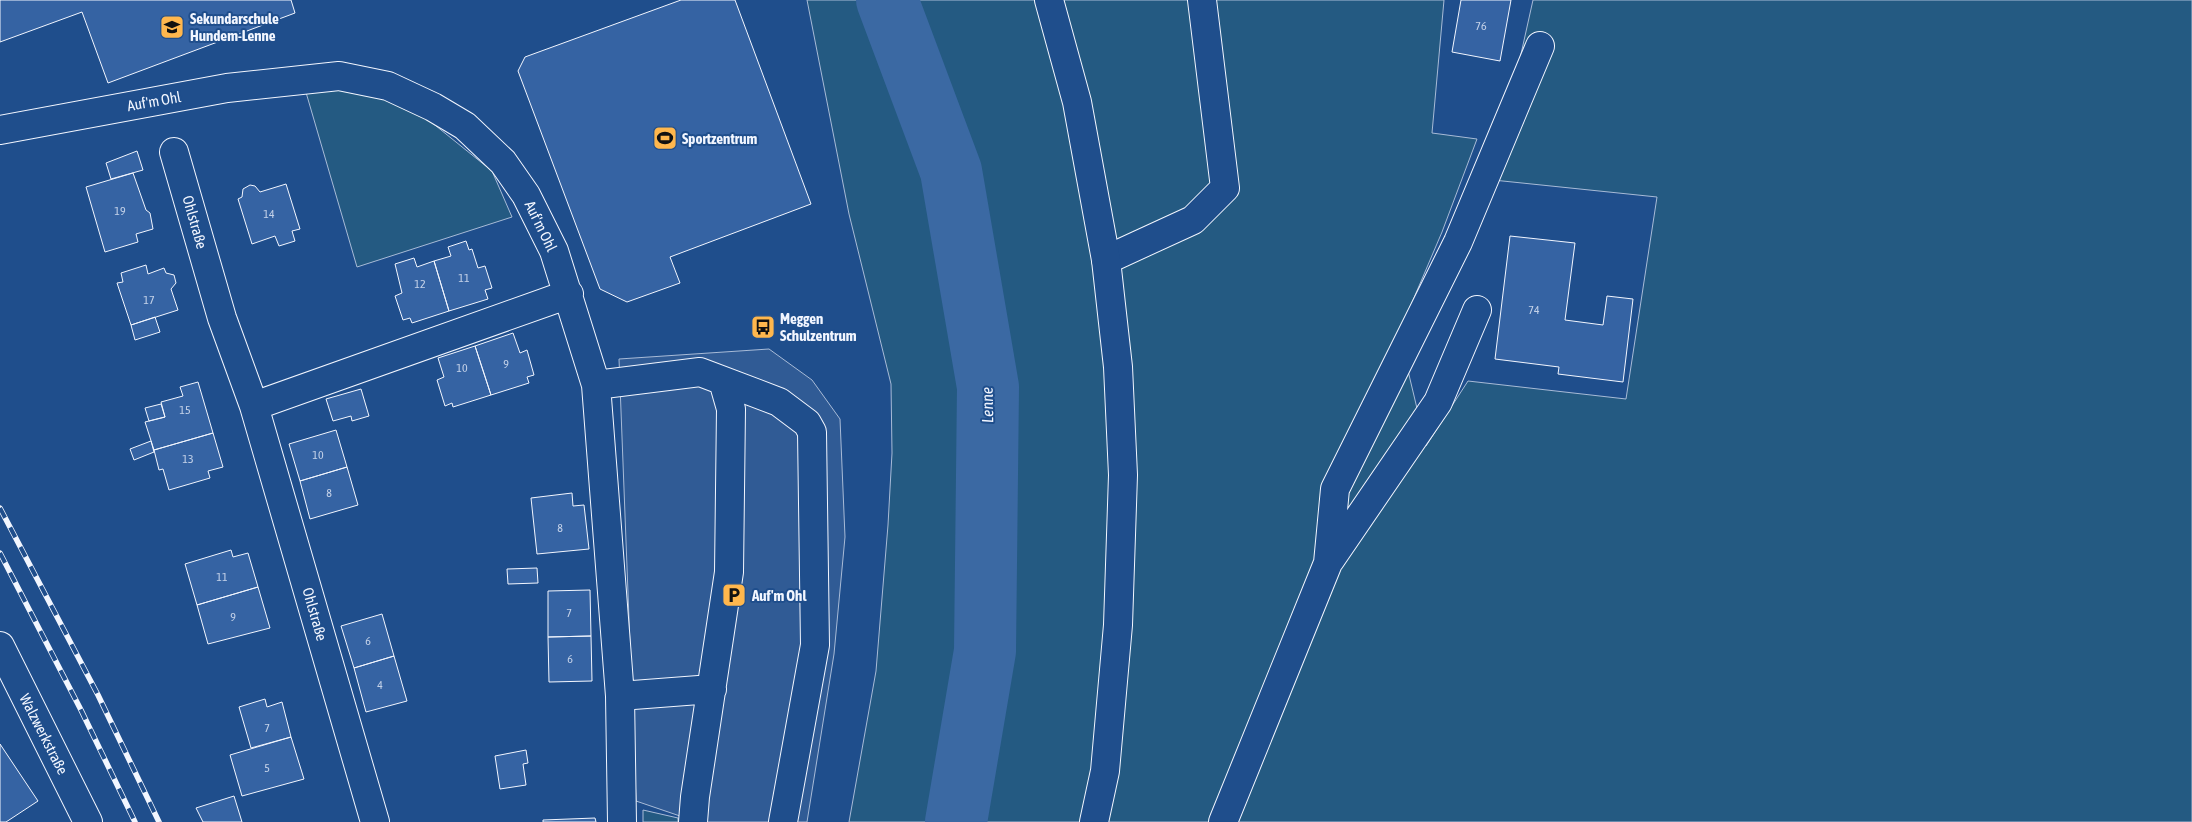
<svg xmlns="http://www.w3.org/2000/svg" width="2192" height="822" viewBox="0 0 2192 822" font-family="'Asap Condensed',sans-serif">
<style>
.green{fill:#245a82;stroke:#a8bbd7}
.parking{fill:#305b95;stroke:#a8bbd7}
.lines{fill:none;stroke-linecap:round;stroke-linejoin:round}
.river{stroke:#3b69a3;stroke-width:62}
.building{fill:#3563a3;stroke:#f2f6ff}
.minor-casing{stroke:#f2f6ff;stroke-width:30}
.major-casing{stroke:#f2f6ff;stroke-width:30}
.minor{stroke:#1f4e8c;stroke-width:28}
.major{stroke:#1f4e8c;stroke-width:28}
.rail-casing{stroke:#f2f6ff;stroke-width:5.5}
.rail{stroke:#1f4e8c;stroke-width:4;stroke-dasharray:11;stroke-linecap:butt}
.labels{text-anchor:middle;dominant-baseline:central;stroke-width:4;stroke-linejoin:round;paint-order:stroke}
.number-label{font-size:12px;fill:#c3d1e8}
.poi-label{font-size:15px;font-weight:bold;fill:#f2f6ff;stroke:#1f4e8c;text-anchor:start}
.street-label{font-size:15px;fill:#f2f6ff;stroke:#1f4e8c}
.water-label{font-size:16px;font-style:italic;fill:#f2f6ff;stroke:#1f4e8c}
</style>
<rect width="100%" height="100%" fill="#1f4e8c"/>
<path class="green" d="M807 0H1444L1432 133 1477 139 1442 232 1399 333 1426 446 1468 381 1626 399 1657 197 1493 180 1533 0H2192V822H849L876 671 888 525 892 453 891 384 849 214Z
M347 86 410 105 492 171 512 217 357 267 305 89Z
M643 810 678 818V822H643Z"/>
<path class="parking" d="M769 349 812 380 840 419 845 537 834 654 807 822H680V816L636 801 619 359Z"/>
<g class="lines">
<path class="river" d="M887 0 951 171 988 387 985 651 956 822"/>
</g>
<path class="building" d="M0 0H291L295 13 108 83 82 12 0 42Z
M681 0H735L811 204 670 257 680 283 627 302 600 289 518 71 525 57Z
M1461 0H1511L1500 61 1452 52Z
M137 151 143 170 111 179 106 163Z
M133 173 146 210 150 213 153 229 136 234 138 242 105 252 86 187Z
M286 184 300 229 292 231 295 241 279 246 275 236 252 244 238 199 242 197 243 189 250 185 255 186 260 192Z
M1510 236 1575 243 1565 320 1603 325 1607 296 1633 299 1623 382 1558 374 1559 367 1495 359Z
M466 241 469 250 472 249 478 268 485 266 492 288 485 290 488 299 449 311 434 261 451 256 448 247Z
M414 258 417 267 434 261 449 311 412 323 410 318 403 320 395 296 402 293 395 264Z
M146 265 148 274 164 268 166 273 174 275 176 283 171 289 178 310 131 325 117 283 123 282 121 273Z
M155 317 160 332 135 340 131 325Z
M513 333 520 353 527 350 534 375 527 377 529 383 491 395 475 346Z
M475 346 491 395 453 407 452 403 445 406 437 380 444 377 438 358Z
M198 382 213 433 154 450 145 422 165 417 161 402 183 396 180 387Z
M361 389 369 416 352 421 351 416 333 421 326 399Z
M161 404 165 417 149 421 145 408Z
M336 430 347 467 300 481 289 444Z
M213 433 223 467 208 471 210 478 169 490 163 469 159 470 154 450Z
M151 441 154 452 134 460 130 449Z
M347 467 358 505 310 519 300 481Z
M572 493 573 506 584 505 589 549 537 554 531 498Z
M231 550 233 557 248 553 258 587 197 605 185 564Z
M537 568 538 583 508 584 507 569Z
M258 587 270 628 208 644 197 605Z
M590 590 591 636 548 637V591Z
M382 614 394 656 354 668 341 626Z
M591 636 592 681 549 682 548 637Z
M394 656 407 701 366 712 354 668Z
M265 699 267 707 282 702 291 737 251 748 239 707Z
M291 737 304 779 242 796 230 755Z
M0 744 38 801 6 822H0Z
M526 750 528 763 523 764 526 785 500 789 495 756Z
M234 796 242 822H203L196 808Z
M595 818 596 822H543V820Z"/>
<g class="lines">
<g class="minor-casing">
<path id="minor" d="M0 130 227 88 339 76 388 86 433 107 465 126 503 162 526 195 554 251 596 385 620 696 622 822
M174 152 222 318 254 406 375 822
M1106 260 1193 220 1225 188 1202 0
M596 385 700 372 779 402 807 423 812 432 815 645 783 822
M254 406 569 294
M1330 560 1438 402 1477 310
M0 646 88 822
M620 696 712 689
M693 822 695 797 729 572 731 409 723 381
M1223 822 1328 563 1335 489 1458 242 1540 46"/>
</g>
<g class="major-casing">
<path id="major" d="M1049 0 1077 102 1106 260 1118 367 1123 475 1118 625 1105 771 1094 822"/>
</g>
<use href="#minor" class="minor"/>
<use href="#major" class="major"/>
<g class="rail-casing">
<path id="rail" d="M0 508 98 695 159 822
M0 553 81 710 135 822"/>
</g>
<use href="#rail" class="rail"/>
</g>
<defs>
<g id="school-square" transform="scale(1.25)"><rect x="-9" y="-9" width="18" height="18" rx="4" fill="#ffb74d" stroke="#1f4e8c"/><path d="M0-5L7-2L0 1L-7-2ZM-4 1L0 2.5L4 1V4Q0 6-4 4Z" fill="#111"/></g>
<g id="stadium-square" transform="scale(1.25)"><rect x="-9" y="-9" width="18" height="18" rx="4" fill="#ffb74d" stroke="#1f4e8c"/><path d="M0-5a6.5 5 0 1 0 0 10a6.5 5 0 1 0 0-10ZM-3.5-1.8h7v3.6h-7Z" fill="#111"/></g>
<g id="bus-square" transform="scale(1.25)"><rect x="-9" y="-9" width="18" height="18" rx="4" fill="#ffb74d" stroke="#1f4e8c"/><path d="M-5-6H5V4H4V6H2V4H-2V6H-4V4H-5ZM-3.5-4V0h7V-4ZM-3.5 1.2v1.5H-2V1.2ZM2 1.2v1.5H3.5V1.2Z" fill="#111"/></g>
<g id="parking-square" transform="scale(1.25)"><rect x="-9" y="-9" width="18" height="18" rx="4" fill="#ffb74d" stroke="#1f4e8c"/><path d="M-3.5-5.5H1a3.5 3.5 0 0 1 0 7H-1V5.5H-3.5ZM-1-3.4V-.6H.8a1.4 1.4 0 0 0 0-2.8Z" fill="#111"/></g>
</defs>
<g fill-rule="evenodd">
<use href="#school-square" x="172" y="27"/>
<use href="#stadium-square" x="665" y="138"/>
<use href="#bus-square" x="763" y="327"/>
<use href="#parking-square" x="734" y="595"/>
</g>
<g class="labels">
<g class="number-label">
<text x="1481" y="26">76</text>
<text x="120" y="211">19</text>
<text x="269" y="214">14</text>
<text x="464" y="278">11</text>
<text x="420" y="284">12</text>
<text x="149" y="300">17</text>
<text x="1534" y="310">74</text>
<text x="506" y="364">9</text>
<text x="462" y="368">10</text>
<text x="185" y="410">15</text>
<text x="318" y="455">10</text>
<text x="188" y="459">13</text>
<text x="329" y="493">8</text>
<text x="560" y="528">8</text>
<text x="222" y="577">11</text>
<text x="569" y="613">7</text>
<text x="233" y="617">9</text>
<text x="368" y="641">6</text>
<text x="570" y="659">6</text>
<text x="380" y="685">4</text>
<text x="267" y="728">7</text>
<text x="267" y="768">5</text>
</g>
<g class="poi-label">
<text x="190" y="18">Sekundarschule<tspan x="190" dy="17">Hundem-Lenne</tspan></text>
<text x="682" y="138">Sportzentrum</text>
<text x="780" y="318">Meggen<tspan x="780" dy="17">Schulzentrum</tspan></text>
<text x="752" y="595">Auf'm Ohl</text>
</g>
<g class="street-label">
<text transform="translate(154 101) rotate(-10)">Auf'm Ohl</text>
<text transform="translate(195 222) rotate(74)">Ohlstraße</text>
<text transform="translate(541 226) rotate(64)">Auf'm Ohl</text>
<text transform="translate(315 614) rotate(74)">Ohlstraße</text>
<text transform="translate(44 734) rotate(63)">Walzwerkstraße</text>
</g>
<g class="water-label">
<text transform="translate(987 405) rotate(-91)">Lenne</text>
</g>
</g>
</svg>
